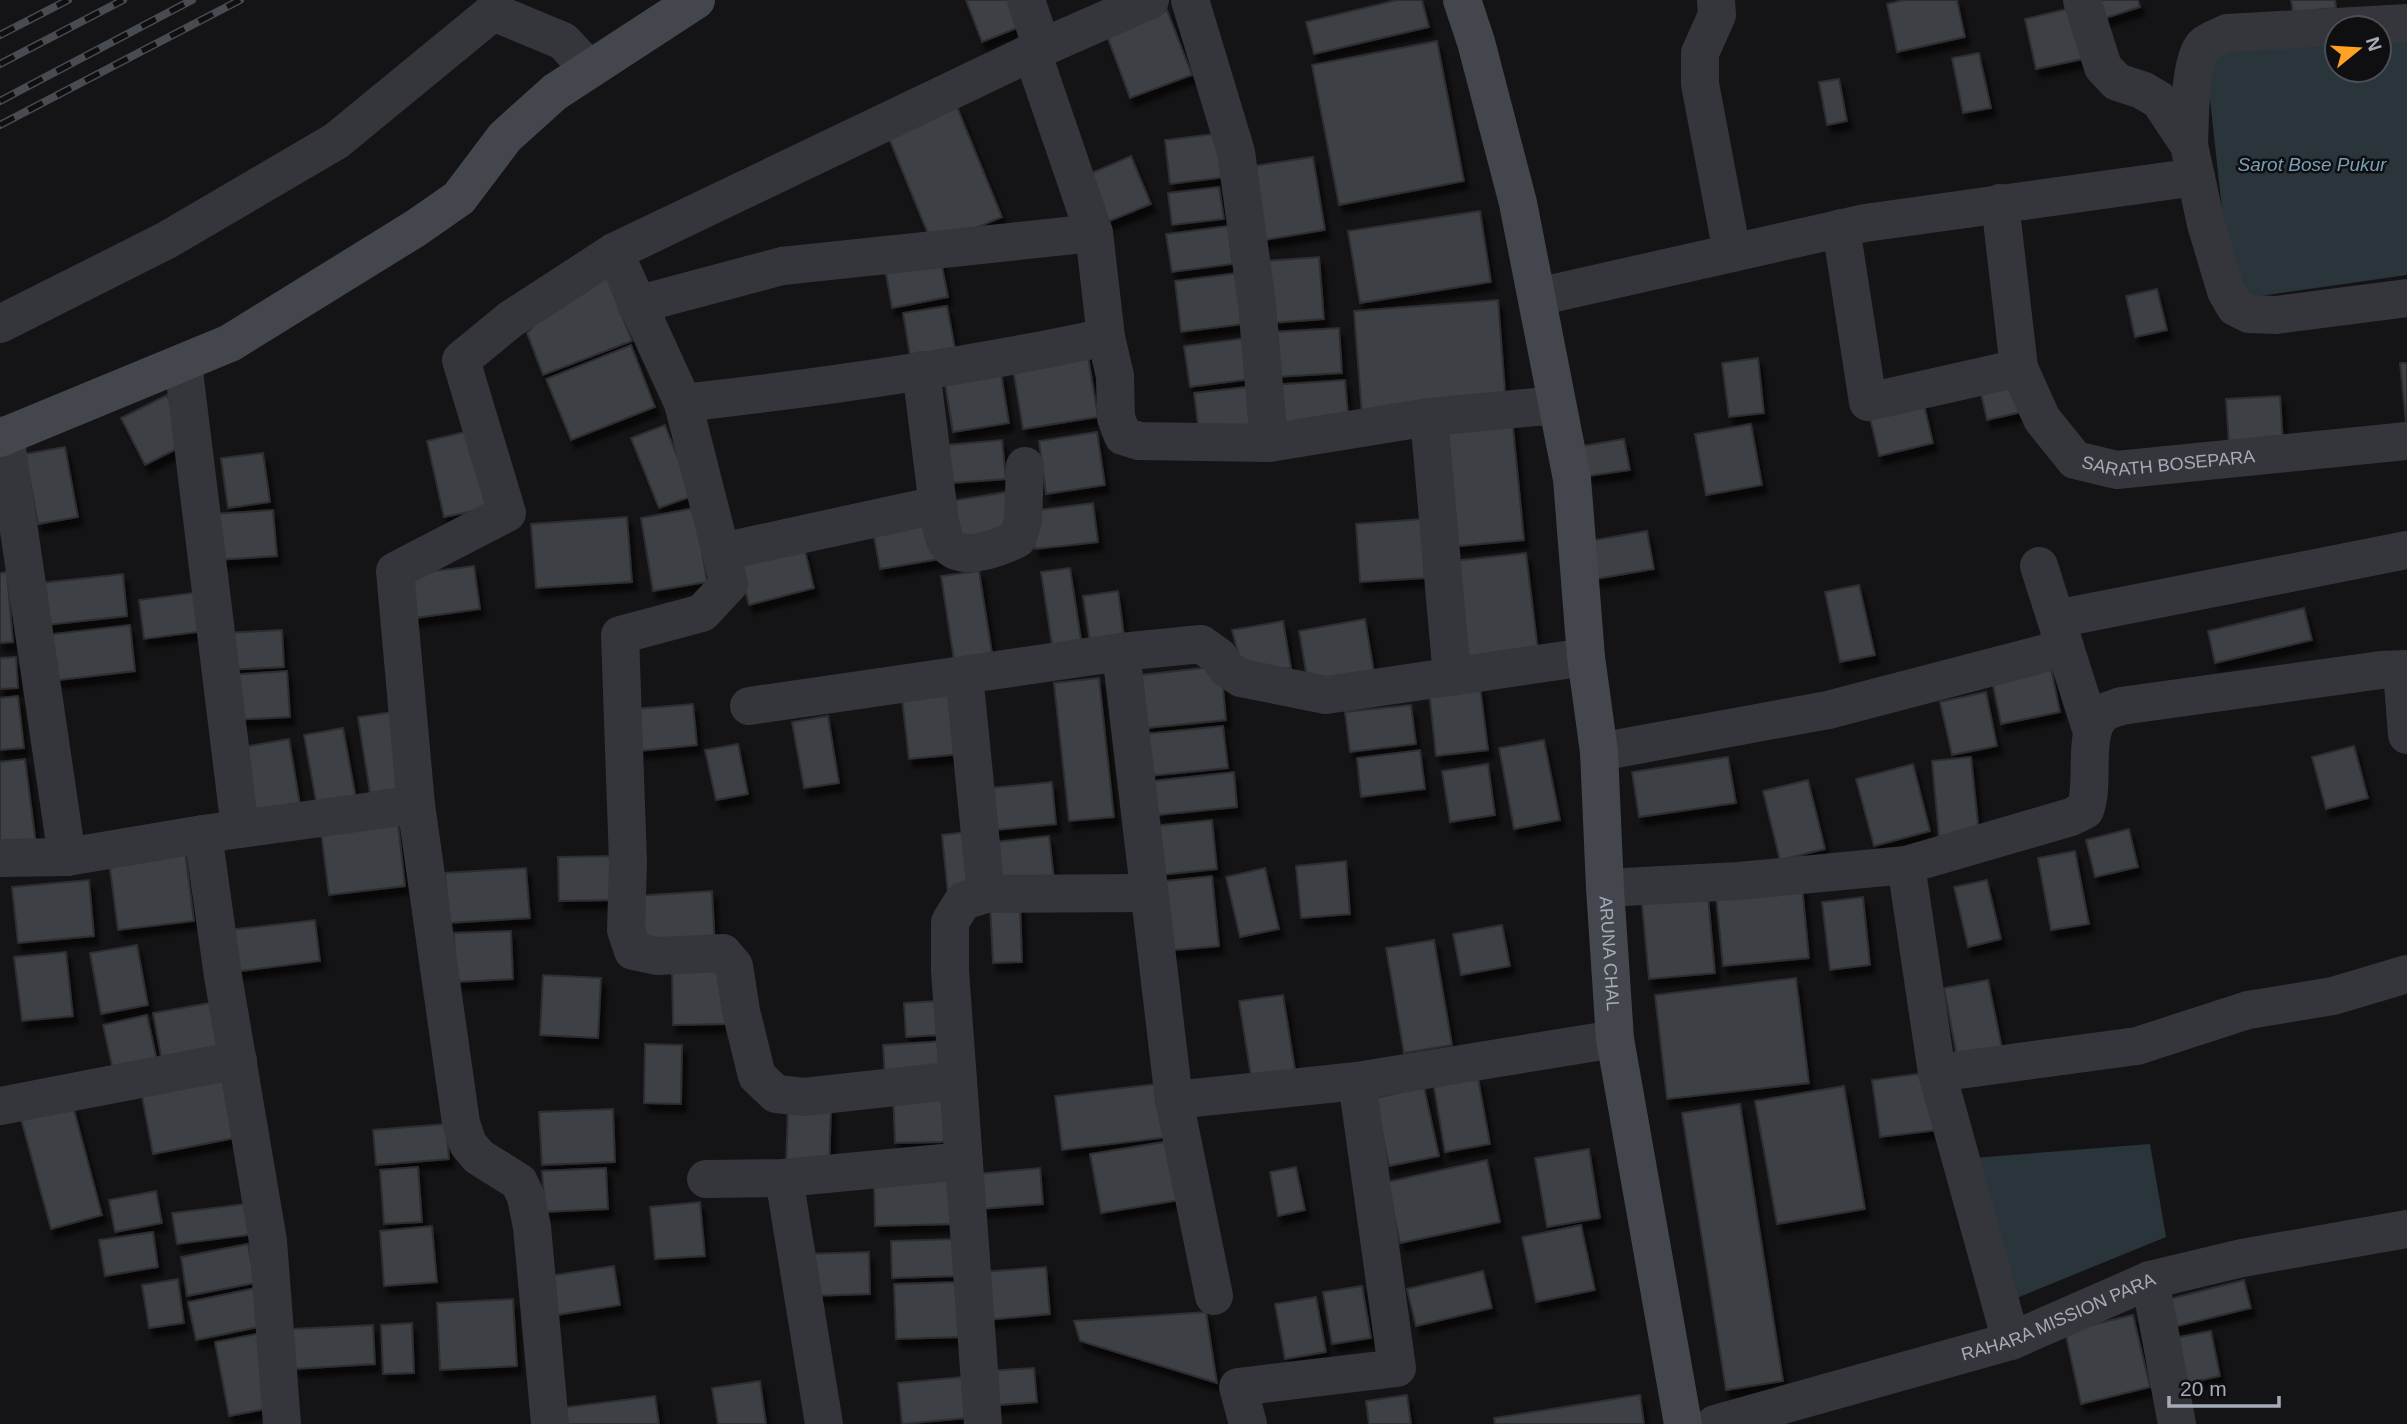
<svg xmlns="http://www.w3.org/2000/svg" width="2407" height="1424" viewBox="0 0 2407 1424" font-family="Arial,sans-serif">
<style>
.water{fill:#29353b}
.building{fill:#3e3f44;stroke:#2e2e32;stroke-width:2;filter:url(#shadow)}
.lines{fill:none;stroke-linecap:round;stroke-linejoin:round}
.street{stroke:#35363b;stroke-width:38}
.secondary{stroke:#43464c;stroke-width:38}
.rail-casing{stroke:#484b51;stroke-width:8}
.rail{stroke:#0f0f11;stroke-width:5;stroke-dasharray:16;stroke-linecap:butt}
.labels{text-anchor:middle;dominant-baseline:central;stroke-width:5;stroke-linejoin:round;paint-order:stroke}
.street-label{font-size:18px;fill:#a5acb8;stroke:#0f0f11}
.water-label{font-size:19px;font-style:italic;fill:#789fb6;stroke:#0f0f11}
</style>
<defs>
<filter id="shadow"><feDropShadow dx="4.5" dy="8" stdDeviation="2" flood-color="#0009"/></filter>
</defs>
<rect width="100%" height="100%" fill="#141416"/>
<path class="water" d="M2407 24V275L2232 300 2204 45 2337 31V70H2379V28Z
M2150 1144 2166 1237 2002 1304 1973 1158Z"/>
<path class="building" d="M966 0H1017L1027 24 982 42Z
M1397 0H1422L1429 27 1314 54 1306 22Z
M1904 0H1957L1965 37 1897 52 1887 4Z
M2086 0H2138L2140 7 2093 22Z
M2291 0H2335L2336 8 2293 12Z
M2071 8 2083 59 2036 69 2025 19Z
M1167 10 1192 75 1130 98 1106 33Z
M1437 41 1464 181 1339 205 1312 65Z
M1979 53 1991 108 1963 113 1952 58Z
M1839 79 1847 121 1827 125 1819 82Z
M957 107 1002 217 933 246 888 136Z
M1221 133 1227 177 1170 184 1165 140Z
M1131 156 1151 204 1100 225 1080 178Z
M1313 157 1325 230 1258 241 1247 167Z
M1219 187 1224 219 1172 225 1168 193Z
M1480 211 1491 282 1360 303 1348 231Z
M1228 226 1233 264 1172 272 1166 234Z
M939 251 948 297 892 308 884 262Z
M1319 257 1324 319 1271 323 1266 261Z
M1237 273 1244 324 1181 332 1175 281Z
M606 274 632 341 543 375 527 333 566 291Z
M2157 289 2167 330 2135 337 2126 296Z
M1498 300 1506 404 1362 415 1354 311Z
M947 306 956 354 911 361 903 313Z
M1339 328 1342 373 1275 377 1273 332Z
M1247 338 1252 379 1190 387 1184 346Z
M631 345 655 407 571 440 546 379Z
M1087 350 1098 417 1023 429 1012 362Z
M1758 358 1764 413 1729 417 1722 363Z
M2400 363H2407V421L2406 422Z
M1001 373 1009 423 953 432 945 383Z
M2023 379 2030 410 1987 420 1980 389Z
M1345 380 1349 426 1275 431 1271 385Z
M1255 386 1261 432 1200 440 1194 393Z
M1921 392 1933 443 1879 456 1867 405Z
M167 395 190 442 145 465 121 418Z
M2280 396 2283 442 2229 446 2226 399Z
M1512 417 1524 540 1449 547 1438 423Z
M1751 424 1762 485 1706 495 1695 434Z
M665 425 693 496 659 508 631 438Z
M473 430 489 508 444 517 427 441Z
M1097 432 1105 485 1046 494 1039 441Z
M1624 439 1630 470 1588 476 1582 446Z
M1002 440 1006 479 939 484 936 446Z
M65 447 78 517 38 524 25 454Z
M263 453 270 502 228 508 221 458Z
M1007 492 1013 532 959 540 951 501Z
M1093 503 1098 542 1035 549 1030 511Z
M695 508 707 582 653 591 641 518Z
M273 510 277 556 216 560 213 514Z
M627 517 632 582 536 588 531 524Z
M1421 519 1425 578 1360 582 1356 524Z
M933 521 940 559 880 569 873 531Z
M1647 531 1654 569 1595 579 1589 541Z
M804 547 814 588 749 605 738 563Z
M1526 553 1538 651 1455 661 1444 562Z
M474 566 480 609 408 619 402 575Z
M1070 568 1082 646 1053 651 1041 572Z
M979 571 993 660 955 666 941 576Z
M7 572 13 642 0 643V573Z
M123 574 127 616 46 625 41 583Z
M1859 585 1875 655 1840 662 1825 592Z
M1118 591 1125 643 1091 648 1083 596Z
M200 592 205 631 144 639 139 600Z
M2304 608 2312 640 2215 663 2208 631Z
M1365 619 1374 672 1308 683 1299 631Z
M1283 621 1291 668 1243 673 1232 630Z
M130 625 135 671 51 681 45 635Z
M282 630 284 667 227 670 225 633Z
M16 657 18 688 0 689V658Z
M2049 659 2060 712 2001 724 1990 670Z
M1221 666 1226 720 1147 728 1141 675Z
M287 671 290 717 231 720 228 675Z
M1099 678 1114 817 1069 821 1054 683Z
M952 685 960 754 909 759 901 690Z
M1480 686 1488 750 1436 756 1429 691Z
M1986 692 1997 746 1952 755 1940 702Z
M18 696 24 748 0 750V698Z
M693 704 697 745 639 751 635 709Z
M1411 705 1416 744 1350 752 1345 712Z
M393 712 405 788 370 793 358 717Z
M828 716 839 783 804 788 792 722Z
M1223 726 1228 768 1149 776 1145 734Z
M343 728 357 804 318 812 304 735Z
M289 739 301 811 244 821 232 749Z
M1544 740 1560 820 1514 829 1499 748Z
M738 744 748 794 716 800 705 750Z
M2354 746 2368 798 2326 809 2312 757Z
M1420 750 1425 789 1361 797 1357 758Z
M1728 757 1736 803 1639 817 1632 772Z
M1971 757 1979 833 1939 837 1932 761Z
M25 759 36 844 0 849V762Z
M1488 764 1495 815 1450 822 1442 771Z
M1913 764 1930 831 1874 846 1856 779Z
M1234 772 1237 807 1158 815 1154 781Z
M1808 780 1825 849 1780 860 1763 791Z
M1052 782 1056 824 984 831 980 789Z
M1212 820 1217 869 1160 875 1154 826Z
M398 823 405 886 329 895 321 832Z
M2129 829 2138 867 2095 877 2086 840Z
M976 831 983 890 948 894 942 835Z
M1049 836 1054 879 992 886 987 843Z
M185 851 194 921 118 930 109 861Z
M2075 851 2089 924 2051 930 2038 858Z
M616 856 617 900 559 901 558 857Z
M1346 861 1350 914 1301 918 1296 866Z
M526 868 530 918 449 923 445 873Z
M1265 868 1279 929 1240 937 1226 877Z
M1212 876 1219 946 1164 951 1157 882Z
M89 880 94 936 18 943 12 887Z
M1987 880 2001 939 1968 947 1954 887Z
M1802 886 1809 958 1723 966 1716 894Z
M712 891 715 947 637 952 634 896Z
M1708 897 1715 973 1649 979 1642 904Z
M1863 897 1870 965 1830 970 1822 902Z
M1020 902 1022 962 993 963 990 903Z
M315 920 320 961 233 972 228 930Z
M1502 925 1510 966 1461 975 1453 934Z
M511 931 513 979 456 982 454 933Z
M1434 940 1452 1045 1404 1053 1386 948Z
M137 945 148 1005 101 1014 90 953Z
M66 952 73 1016 22 1021 14 957Z
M672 966H726L727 1024 673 1025Z
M543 975 601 978 598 1038 540 1035Z
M1796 978 1809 1083 1667 1099 1655 995Z
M1988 980 2003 1053 1958 1062 1944 988Z
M1283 995 1295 1070 1251 1076 1239 1001Z
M937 1001 939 1035 906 1037 904 1003Z
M210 1003 221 1062 164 1072 153 1013Z
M147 1015 158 1065 114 1075 103 1025Z
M944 1041 946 1075 885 1079 883 1045Z
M645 1044 682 1045 681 1104 644 1103Z
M1931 1072 1939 1130 1880 1137 1872 1080Z
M1478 1078 1490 1144 1445 1152 1434 1087Z
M223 1080 235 1138 153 1154 142 1096Z
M1164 1083 1170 1137 1062 1150 1055 1096Z
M1844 1086 1865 1209 1777 1224 1755 1101Z
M943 1087 944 1142 895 1143 893 1088Z
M1424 1087 1439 1156 1389 1166 1375 1098Z
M1740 1104 1783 1381 1726 1390 1682 1113Z
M788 1105 831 1106 829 1171 786 1170Z
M73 1106 102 1215 51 1229 21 1119Z
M613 1109 615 1162 542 1165 539 1112Z
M446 1124 449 1159 376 1165 373 1130Z
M1170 1141 1180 1200 1101 1213 1090 1154Z
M1589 1149 1600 1218 1547 1227 1535 1158Z
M1487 1160 1500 1222 1400 1243 1387 1182Z
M418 1167 422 1222 384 1224 380 1170Z
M1296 1167 1305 1210 1278 1216 1270 1172Z
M606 1168 608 1209 545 1212 542 1171Z
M1040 1168 1043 1204 980 1209 977 1174Z
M954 1179 956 1224 875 1226 874 1182Z
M156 1191 162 1223 115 1232 109 1200Z
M700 1202 705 1256 655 1259 650 1207Z
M245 1204 249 1235 177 1244 172 1213Z
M1581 1225 1595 1290 1536 1302 1522 1237Z
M432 1226 437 1282 384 1286 380 1231Z
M153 1232 158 1267 105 1276 99 1240Z
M957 1239 958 1276 892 1278 891 1241Z
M248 1244 255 1283 187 1296 181 1257Z
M869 1252 870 1294 809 1296 807 1254Z
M614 1266 620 1305 556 1315 549 1276Z
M1046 1267 1050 1314 987 1320 983 1272Z
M1483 1271 1492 1308 1416 1326 1407 1289Z
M178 1279 184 1323 149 1328 142 1285Z
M2244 1280 2251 1308 2169 1328 2162 1301Z
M960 1282 962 1337 896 1339 894 1284Z
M1362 1286 1371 1338 1332 1344 1323 1292Z
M256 1288 264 1326 196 1340 188 1302Z
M1316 1297 1326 1352 1285 1359 1275 1304Z
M513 1299 517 1366 440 1370 437 1303Z
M1206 1312 1217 1383 1080 1341 1074 1321Z
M2133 1315 2150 1387 2081 1404 2065 1331Z
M412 1323 414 1373 383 1374 381 1325Z
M373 1325 375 1364 295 1369 292 1329Z
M2211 1331 2220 1376 2184 1384 2174 1338Z
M262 1333 277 1407 229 1416 215 1342Z
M1034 1368 1037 1402 988 1406 986 1371Z
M962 1377 966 1418 902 1424 898 1383Z
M760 1381 766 1424H718L712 1388Z
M1407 1395 1411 1424H1369L1366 1401Z
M1640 1395 1644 1424H1495L1494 1418Z
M655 1396 659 1424H561L559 1408Z"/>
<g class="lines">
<g class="street">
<path d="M1026 0 1042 48"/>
<path d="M1190 0 1236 152 1257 304 1269 443"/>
<path d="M1716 0 1717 15 1700 53V84L1732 253"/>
<path d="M2082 0 2103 67 2117 82 2142 90 2159 100 2189 145 2206 224 2226 291 2235 307 2249 314 2276 315 2407 298"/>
<path d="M1032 52 1094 233 1106 337 1115 376 1116 418 1123 436 1139 441 1269 443 1429 417 1557 405"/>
<path d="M2189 145C2190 121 2189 64 2203 46 2208 40 2220 37 2227 33L2407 23"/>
<path d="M2000 203 2019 368"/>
<path id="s1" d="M1841 228 1868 402 2019 368 2042 419 2075 460 2117 470 2407 441"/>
<path d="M614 252 683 403"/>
<path d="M1537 297 1865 223 2196 177"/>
<path d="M636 305 782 266 1094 233"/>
<path d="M0 324 167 240 336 141 493 12 563 41 589 69"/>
<path d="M183 363 240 829"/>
<path d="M921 370 940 522C942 528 943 539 947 544 962 563 1000 547 1017 539L1023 521 1025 466"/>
<path d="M1429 417 1452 677"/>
<path d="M5 435 67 857"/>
<path d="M721 552 937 505"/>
<path d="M2039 566 2091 729"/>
<path d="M2056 619 2407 550"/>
<path d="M1121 652 1201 644 1219 657 1227 669 1241 678 1326 695 1586 657"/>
<path d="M2402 670 2407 735"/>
<path d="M964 675 986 894"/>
<path d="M749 706 1121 652 1174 1100"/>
<path d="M1599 752 1828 710 2065 648"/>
<path d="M0 858 67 857 203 834"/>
<path d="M1906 865 1937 1073 2011 1341"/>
<path d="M1605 888 1739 881 1906 865 2071 817 2085 810C2096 782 2080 729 2105 712 2109 710 2116 708 2121 706L2381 670 2407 669"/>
<path d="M1937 1073 2137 1046 2248 1010 2333 996 2407 974"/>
<path d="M958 1080 804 1097 776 1094 757 1076 741 1011 734 966 723 953 657 956 633 951 626 930 628 862 620 635 702 613 729 584 683 403C825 387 967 367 1106 337"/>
<path d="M0 1106 238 1060"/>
<path d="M784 1178 824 1424"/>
<path d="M706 1179 784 1178 964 1161"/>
<path d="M2150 1280 2177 1424"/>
<path d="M1214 1296 1174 1100 1357 1081 1615 1039"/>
<path d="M282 1424 268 1241 223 976 203 834 416 805"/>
<path d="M550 1424 532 1227 526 1197 519 1182 479 1157 468 1144 461 1123 416 805 395 571 507 513 461 360 511 319 614 252 1032 52 1150 0"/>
<path d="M983 1424 950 971V922L963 901 986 894 1148 893"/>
<path d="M1248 1424 1238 1387 1397 1368 1357 1081"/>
<path id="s2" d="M1715 1424 2011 1341 2150 1280 2242 1258 2407 1229"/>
</g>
<g class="secondary">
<path id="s3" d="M1462 0 1476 42 1518 203 1572 479 1586 657 1599 752 1605 888 1615 1039 1683 1424"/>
<path d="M0 438 230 343 416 228 459 198 505 137 555 92 696 0"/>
</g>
<g class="rail-casing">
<path id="rail" d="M0 35 68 0
M0 64 123 0
M0 101 192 0
M0 125 240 0"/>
</g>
<use href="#rail" class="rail"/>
</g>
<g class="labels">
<g class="street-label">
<text stroke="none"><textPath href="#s1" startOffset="534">SARATH BOSEPARA</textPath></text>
<text stroke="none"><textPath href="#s3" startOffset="968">ARUNA CHAL</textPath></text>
<text stroke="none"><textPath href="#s2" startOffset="360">RAHARA MISSION PARA</textPath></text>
</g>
<g class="water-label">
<text x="2312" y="164">Sarot Bose Pukur</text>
</g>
</g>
<g transform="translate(2358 49) rotate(72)"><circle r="33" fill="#0f0f11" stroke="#4b4e54" stroke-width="2"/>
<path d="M0-5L12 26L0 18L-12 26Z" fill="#ffa123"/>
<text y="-10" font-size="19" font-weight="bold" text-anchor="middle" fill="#a5acb8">N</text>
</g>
<path d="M2169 1396v10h110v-10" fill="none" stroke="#a5acb8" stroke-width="3.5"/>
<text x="2180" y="1396" font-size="21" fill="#a5acb8" stroke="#0f0f11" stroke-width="5" paint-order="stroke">20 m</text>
</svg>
